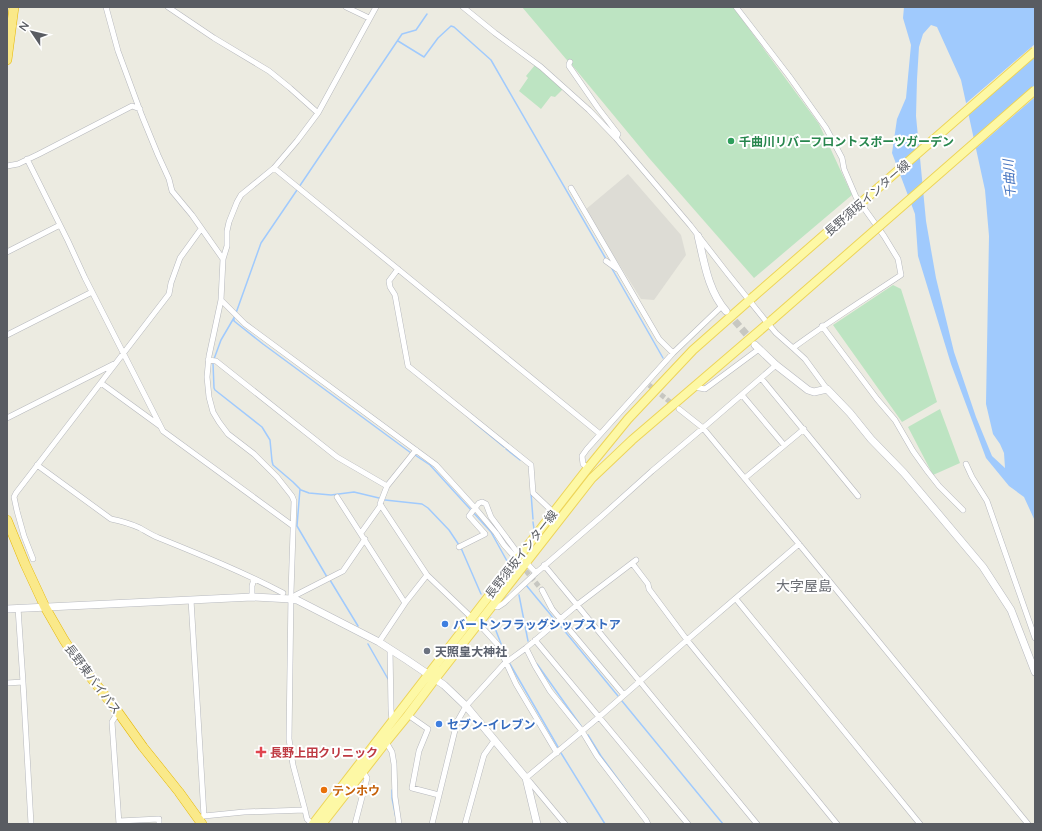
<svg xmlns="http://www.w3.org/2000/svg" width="1042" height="831" viewBox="0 0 1042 831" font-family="Lato,'Noto Sans JP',sans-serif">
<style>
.industrial{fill:#dddcd5}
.green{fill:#bde4c2}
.water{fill:#a0cafd;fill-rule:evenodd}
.pier{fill:#ecebe1}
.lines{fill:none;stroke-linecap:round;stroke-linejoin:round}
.stream{stroke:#a0cafd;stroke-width:1.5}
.street-tunnel{stroke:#c7c7c1;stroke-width:5;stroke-dasharray:5 2.5;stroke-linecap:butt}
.secondary-tunnel{stroke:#c7c7c1;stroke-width:7;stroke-dasharray:7 3.5;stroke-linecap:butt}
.street-casing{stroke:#b6b8bd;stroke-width:6}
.secondary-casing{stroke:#b7b9bf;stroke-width:8}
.primary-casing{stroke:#edd459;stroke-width:10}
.highway-casing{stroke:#e7b906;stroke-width:10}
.street{stroke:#fff;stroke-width:5}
.secondary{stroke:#fff;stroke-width:7}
.primary{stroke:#fdf8a5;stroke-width:8}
.highway{stroke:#fae98a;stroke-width:9}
.primary-bridge-casing{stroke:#edd459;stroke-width:10;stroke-linecap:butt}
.primary-bridge{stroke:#fdf8a5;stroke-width:8}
.leisure-dot{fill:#2e9e5b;stroke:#fff;stroke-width:1.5}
.shop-dot{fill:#3f7fe0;stroke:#fff;stroke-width:1.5}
.worship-dot{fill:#6b7280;stroke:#fff;stroke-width:1.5}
.health-dot{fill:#e0444e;stroke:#fff;stroke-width:1.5}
.food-dot{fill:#e8710a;stroke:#fff;stroke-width:1.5}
.labels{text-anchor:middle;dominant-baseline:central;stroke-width:4;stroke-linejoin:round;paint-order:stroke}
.leisure-label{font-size:12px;font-weight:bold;fill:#27864d;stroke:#fff;text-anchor:start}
.street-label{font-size:12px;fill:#595c62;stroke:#fff}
.shop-label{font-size:12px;font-weight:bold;fill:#366cbe;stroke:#fff;text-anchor:start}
.worship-label{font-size:12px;font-weight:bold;fill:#5b616d;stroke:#fff;text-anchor:start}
.health-label{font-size:12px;font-weight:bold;fill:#be3a42;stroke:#fff;text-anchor:start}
.food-label{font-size:12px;font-weight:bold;fill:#c56008;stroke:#fff;text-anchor:start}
.water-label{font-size:13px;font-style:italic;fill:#4473bf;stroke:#fff}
.quarter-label{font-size:14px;fill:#6b6e74;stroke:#fff}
</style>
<rect width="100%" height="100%" fill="#ecebe1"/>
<path class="industrial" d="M628 174 681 235 686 255 654 300 641 299 585 210Z"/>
<path class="green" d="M522 7H733L819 124 852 195 754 278 649 158 572 65 566 59Z
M535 65 563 89 555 97 551 96 541 109 519 91 528 78 526 76Z
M893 285 901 289 937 402 902 422 833 325Z
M940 409 960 463 933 475 908 427Z"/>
<path class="water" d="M904 7H1035V521L1024 497 1009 486 986 458 951 364 918 256 915 214 892 153 897 119 906 98 911 45 903 18ZM931 25 937 27 961 80 985 190 989 236 986 404 993 434 1000 444 1004 453 1005 468 992 456 976 417 954 352 936 278 926 221 916 116 917 79 919 47 923 34Z"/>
<path class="pier" d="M1035 44V55L967 115 964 105Z
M1035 87V97L974 150 972 142Z"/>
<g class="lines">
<path class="stream" d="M398 41 424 57 438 38 451 26 454 27 491 60 606 259
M299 187 402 34 416 30 427 14
M611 267 663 358
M236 313 261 243 297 190
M234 318V321L263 344 411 453
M214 359 221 340 235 316
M213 363 214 388 215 390 262 427 270 440 272 461 273 465 293 482 300 489 297 526 327 577
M471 420 504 447
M506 449 520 460
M415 455 430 465 491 532 507 561
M301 490 309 493 331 495 354 492 379 498
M531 493 533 519
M385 500 422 504 428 508 449 530 459 545
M533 522 534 529
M461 548 481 594
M330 580 358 626
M526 585 555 620
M519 595 528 641
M491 618 507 659
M558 623 618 696
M368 644 388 679
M510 664 558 747
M537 664 581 726
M622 701 723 824
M588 735 601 756 634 801
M561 753 605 824
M392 790V798L396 818"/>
<path class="street-tunnel" d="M649 385 675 406
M521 565 542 590"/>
<path class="secondary-tunnel" d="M728 313 754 343"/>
<g class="street-casing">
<path id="street" d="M106 7 118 51 142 116 158 155 169 179 172 191 192 215 223 259
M168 7 214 38 269 71 290 88 318 113
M346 7 369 18
M463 7 495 33 541 67 589 110 616 138 690 225 728 274 765 320 776 333 793 348 805 359 827 389
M736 7 789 76 826 128 842 158 844 169 856 197 884 236 898 259 901 275C865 299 828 322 793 348
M570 62 569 64V66L598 108 618 134 616 138
M27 159 68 241 85 278 163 431 293 526
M7 166 18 164 39 154 132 106 140 109
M274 168 600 434
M571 188 659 339 673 353
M7 252 60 225
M606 261 617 269
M398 269 389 281 390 287 395 295 408 366 531 465 533 493 553 512
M221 300 245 324 436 465 475 508 479 503 482 502 486 504 491 517 520 556 536 573 602 516 652 471 703 428 776 365
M822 326 877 399 895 420 913 451 928 472 939 486 963 510
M7 335 92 292
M208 360 216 361 337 457 387 486
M761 378 858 496
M101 383 160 426
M694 387 705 389 759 349
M742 395 784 445
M679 409 703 428 799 544 1028 824
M7 418 114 364
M416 450 387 486 380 504 427 575 472 618
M966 464 972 477 987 501 1035 638
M37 465 111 519C121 521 131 524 140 528 147 532 153 536 159 538 201 555 243 572 283 593
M588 468 583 464 582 456 587 449 673 353 722 306
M745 478 804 429
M337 497 405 603
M361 533 381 505
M459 547 485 534 469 516 475 508 496 533 504 545 513 555
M33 559 24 536 17 511 14 497 16 493 169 294 171 283 180 258 201 229
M632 563 648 584 649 589 687 640 837 824
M544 565 577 605 757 824
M542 590 552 609 624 695
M296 595 343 571 365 539
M252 597V586L254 579
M736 599 920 824
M191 600 204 816
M492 606 498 607 504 603 536 573
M18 608 23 682 31 824
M479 624 498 645 516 684 557 753
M535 640 688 824
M379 642 405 603 427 575
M526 648 535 666 550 691 582 731 597 756 646 820 648 824
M390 649 391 709 392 721
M7 683 23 682
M118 712 112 722 119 824
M408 715 428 729 419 751 412 788 439 795
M386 742 392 752 394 764 395 797 399 824
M202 817 204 816 244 812 305 810
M119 821 159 819V824
M312 824 307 819 305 810 293 765 289 739 291 593 294 501 292 496 277 477 254 454 228 434 219 422 213 412 209 397 207 377 209 356 221 300 223 259 227 246V231L229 222 237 202 241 195 274 168 297 141 318 113 376 7
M355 824 367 778 363 772
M432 824 457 722 466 706 504 664 526 648 577 605 636 560
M465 824 484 755 494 741
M565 824 530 782 526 778 599 717 687 640 799 544"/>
</g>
<g class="secondary-casing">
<path id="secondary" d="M698 236C704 261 708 291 726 311
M755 345 776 365 808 390 814 392 827 389 850 413 871 439 904 473 983 567 1011 610 1035 672
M7 609 252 597 291 599 297 600 379 642 407 660 444 685 466 706 526 778 537 824"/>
</g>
<g class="primary-casing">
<path id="primary" d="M313 824 546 522 588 468 628 419 693 350 753 297
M322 824 386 742 408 715 435 679 592 478 632 440 772 320"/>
</g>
<g class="highway-casing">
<path id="highway" d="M7 60 14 7
M7 520 25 564 45 607 64 640 77 660 118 712 143 747 179 792 202 824"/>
</g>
<use href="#street" class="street"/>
<use href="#secondary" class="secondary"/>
<use href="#primary" class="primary"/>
<use href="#highway" class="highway"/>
<g class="primary-bridge-casing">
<path id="primary-bridge" d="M753 297 1035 51
M772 320 1035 90"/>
</g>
<use href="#primary-bridge" class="primary-bridge"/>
</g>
<circle class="leisure-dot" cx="731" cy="141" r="4"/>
<g class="shop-dot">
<circle cx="445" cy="624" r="4"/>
<circle cx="439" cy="724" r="4"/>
</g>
<circle class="worship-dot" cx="427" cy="651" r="4"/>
<path class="health-dot" d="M259 746h4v4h4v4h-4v4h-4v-4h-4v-4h4z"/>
<circle class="food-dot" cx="324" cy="790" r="4"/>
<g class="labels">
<g class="leisure-label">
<text x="739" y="141">千曲川リバーフロントスポーツガーデン</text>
</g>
<g class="street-label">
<text transform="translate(867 198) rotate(-41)">長野須坂インター線</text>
<text transform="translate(521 554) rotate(-52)">長野須坂インター線</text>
<text transform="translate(93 679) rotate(53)">長野東バイパス</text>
</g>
<g class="shop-label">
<text x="453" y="624">バートンフラッグシップストア</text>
<text x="447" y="724">セブン-イレブン</text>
</g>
<g class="worship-label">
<text x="435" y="651">天照皇大神社</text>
</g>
<g class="health-label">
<text x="270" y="752">長野上田クリニック</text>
</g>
<g class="food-label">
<text x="332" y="790">テンホウ</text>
</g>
<g class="water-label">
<text transform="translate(1009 179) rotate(-94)">千曲川</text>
</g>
<g class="quarter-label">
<text x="804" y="585">大字屋島</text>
</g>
</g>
<rect width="1042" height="831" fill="none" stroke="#595c62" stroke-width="16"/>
<g transform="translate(32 32) rotate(305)" stroke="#ffffff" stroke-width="3" paint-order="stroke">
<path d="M0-3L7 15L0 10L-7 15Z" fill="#595c62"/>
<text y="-6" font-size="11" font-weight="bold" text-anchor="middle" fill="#595c62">N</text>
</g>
</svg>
